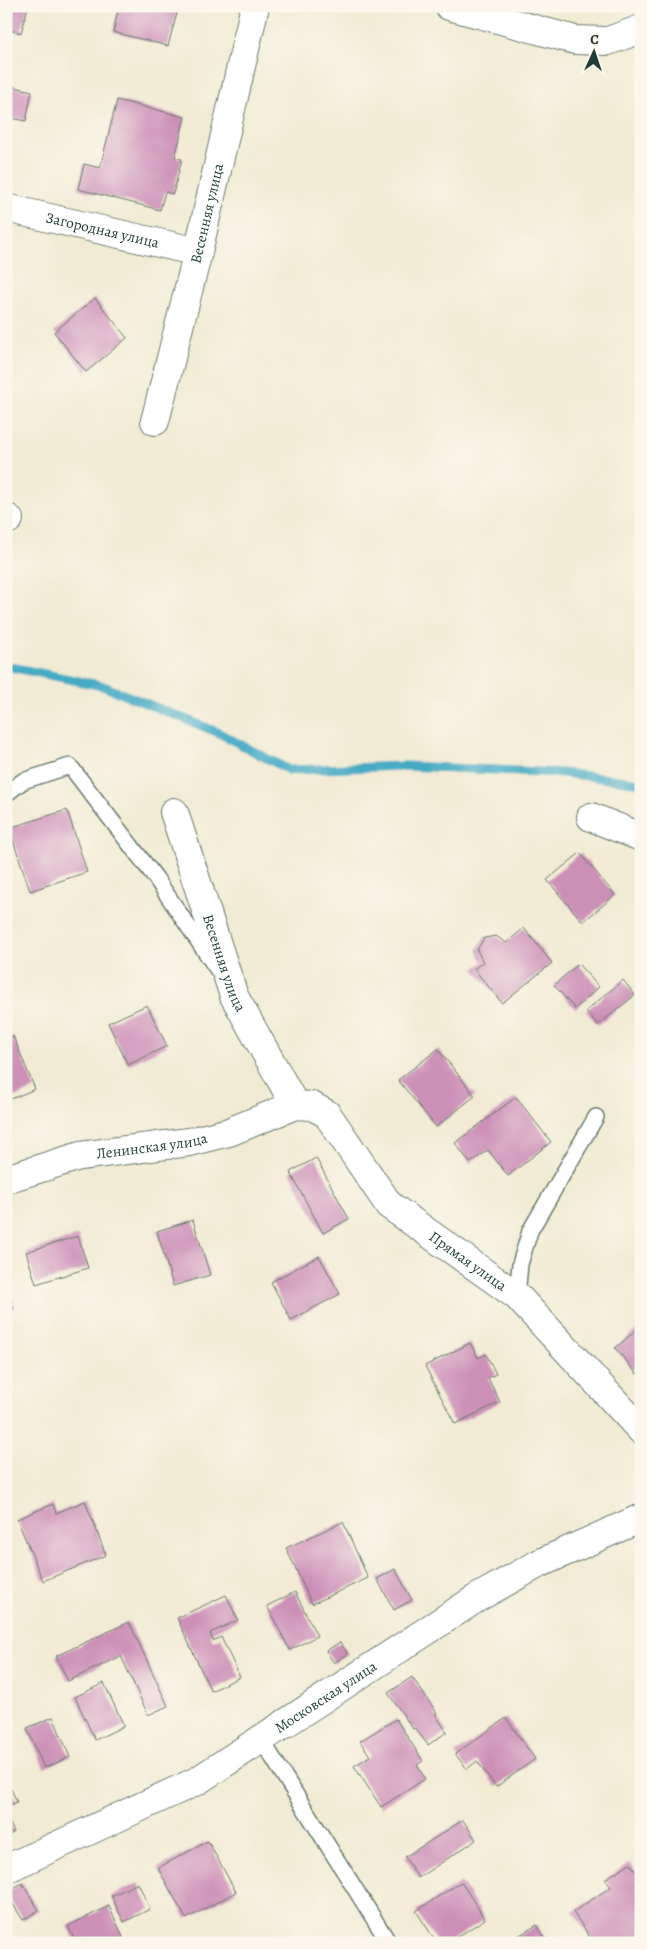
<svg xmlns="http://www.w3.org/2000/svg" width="647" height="1949" viewBox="0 0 647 1949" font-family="Alegreya,serif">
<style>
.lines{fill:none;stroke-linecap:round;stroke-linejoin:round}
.stream{stroke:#45aac5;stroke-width:9}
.building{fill:#cc90b8}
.service-casing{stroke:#687a6c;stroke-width:18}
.minor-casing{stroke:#687a6c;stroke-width:30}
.service{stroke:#fff;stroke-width:15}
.minor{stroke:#fff;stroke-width:28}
.labels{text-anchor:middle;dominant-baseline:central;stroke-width:4;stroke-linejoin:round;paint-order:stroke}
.street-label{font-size:15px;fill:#1f3d34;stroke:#fbf7ec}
</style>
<rect width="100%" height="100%" fill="#fbf7ec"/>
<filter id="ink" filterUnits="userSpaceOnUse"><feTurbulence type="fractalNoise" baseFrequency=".02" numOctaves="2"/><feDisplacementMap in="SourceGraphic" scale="10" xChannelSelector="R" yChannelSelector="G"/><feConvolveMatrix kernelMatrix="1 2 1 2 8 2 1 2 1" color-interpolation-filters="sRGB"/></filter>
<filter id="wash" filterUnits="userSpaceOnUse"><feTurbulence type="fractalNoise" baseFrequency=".0096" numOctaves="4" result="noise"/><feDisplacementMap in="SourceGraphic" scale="20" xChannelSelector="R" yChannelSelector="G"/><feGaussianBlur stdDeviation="1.12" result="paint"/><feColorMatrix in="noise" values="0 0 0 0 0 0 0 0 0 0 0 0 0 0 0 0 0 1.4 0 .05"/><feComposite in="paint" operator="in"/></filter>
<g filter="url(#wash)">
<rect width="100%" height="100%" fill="#f1ebd3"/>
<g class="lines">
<path class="stream" d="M6 666 103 686 217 732 289 770 405 766 564 773 641 783"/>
</g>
<g id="blocks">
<path class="building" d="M6 6H28L21 33 6 29Z
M119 6H179L168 46 113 32Z
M6 85 32 91 26 121 6 117Z
M117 100 185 117 175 158 182 159 173 194 165 192 160 210 78 189 84 164 100 168Z
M95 298 127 338 86 372 54 332Z
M67 810 87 872 30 891 9 828Z
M580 853 615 895 583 922 547 880Z
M524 928 552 963 502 1003 474 969 483 962 477 950 484 938 496 936 506 943Z
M578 964 599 987 575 1009 554 985Z
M623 980 635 995 598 1025 586 1011Z
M147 1005 167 1046 128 1065 108 1023Z
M13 1036 35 1089 6 1101V1039Z
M438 1049 475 1096 436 1127 398 1080Z
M516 1097 551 1142 508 1176 488 1150 470 1163 455 1143Z
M316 1158 349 1219 323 1233 290 1172Z
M193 1220 210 1275 173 1286 157 1231Z
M78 1236 88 1268 36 1284 26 1252Z
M319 1256 340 1294 291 1320 271 1282Z
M6 1285 14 1309 6 1311Z
M641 1326V1371L637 1374 615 1348Z
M470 1343 478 1358 486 1354 496 1374 488 1378 500 1402 455 1424 425 1366Z
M85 1501 106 1555 43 1581 17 1519 53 1504 56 1513Z
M343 1522 368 1578 312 1604 286 1548Z
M395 1569 412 1600 394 1610 377 1579Z
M295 1592 317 1636 290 1650 267 1606Z
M226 1595 238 1620 210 1633 213 1641 221 1637 240 1677 211 1691 177 1618Z
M129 1622 168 1706 148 1715 121 1656 68 1681 56 1656Z
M340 1642 348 1654 334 1663 326 1651Z
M412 1677 437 1713 435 1714 447 1732 428 1745 415 1728 413 1729 388 1693Z
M104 1683 124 1726 95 1740 75 1697Z
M53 1717 70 1757 44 1768 27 1728Z
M506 1718 535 1759 496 1787 477 1761 467 1769 455 1754Z
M396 1719 423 1761 417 1765 425 1779 381 1807 354 1766 370 1756 360 1741Z
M11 1789 17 1802 6 1807V1791Z
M6 1815 14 1832 6 1836Z
M463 1820 476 1840 418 1878 405 1857Z
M208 1841 236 1892 186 1919 158 1868Z
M630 1863 641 1879V1936L630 1943H594L573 1912 611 1887 605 1879Z
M461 1882 485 1919 448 1943H437L416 1911Z
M22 1883 39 1910 23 1920 6 1893Z
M138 1883 150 1909 124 1922 111 1896Z
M109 1906 123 1937 111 1943H76L68 1926Z
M537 1925 548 1943H506Z"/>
</g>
</g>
<g filter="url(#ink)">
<use href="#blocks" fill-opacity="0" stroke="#687a6c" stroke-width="1"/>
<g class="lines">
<g class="service-casing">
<path id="service" d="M6 794 23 781 70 766 155 877 217 969
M517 1296 520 1264 530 1231 596 1117
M261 1739 389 1943"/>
</g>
<g class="minor-casing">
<g id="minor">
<path d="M449 6 575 40 608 41 641 29"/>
<path id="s1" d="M6 208 198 252"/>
<path id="s2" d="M155 421 198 252 255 6"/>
<path d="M6 519H9"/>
<path id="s3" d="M174 812 234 996 295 1105"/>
<path d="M591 817 641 837"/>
<path id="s4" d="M6 1179 80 1156 189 1142 229 1132 295 1105 312 1106 327 1114 389 1205 517 1296 641 1430"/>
<path id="s5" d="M6 1869 197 1781 477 1598 538 1564 641 1518"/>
</g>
</g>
<use href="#service" class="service"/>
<use href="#minor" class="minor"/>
</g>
</g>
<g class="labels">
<g class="street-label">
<text stroke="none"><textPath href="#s2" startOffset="214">Весенняя улица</textPath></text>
<text stroke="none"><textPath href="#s1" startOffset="99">Загородная улица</textPath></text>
<text stroke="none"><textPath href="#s3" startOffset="159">Весенняя улица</textPath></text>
<text stroke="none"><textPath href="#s4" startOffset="150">Ленинская улица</textPath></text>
<text stroke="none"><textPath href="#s4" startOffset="541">Прямая улица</textPath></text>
<text stroke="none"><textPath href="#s5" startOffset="364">Московская улица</textPath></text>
</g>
</g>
<rect width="647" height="1949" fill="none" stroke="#fbf7ec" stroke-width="25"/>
<g transform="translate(594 52) rotate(3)" stroke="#fbf7ec" stroke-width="4" paint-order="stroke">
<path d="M0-4L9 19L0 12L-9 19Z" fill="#1f3d34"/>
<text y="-8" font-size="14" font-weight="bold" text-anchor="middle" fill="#1f3d34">С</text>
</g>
</svg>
